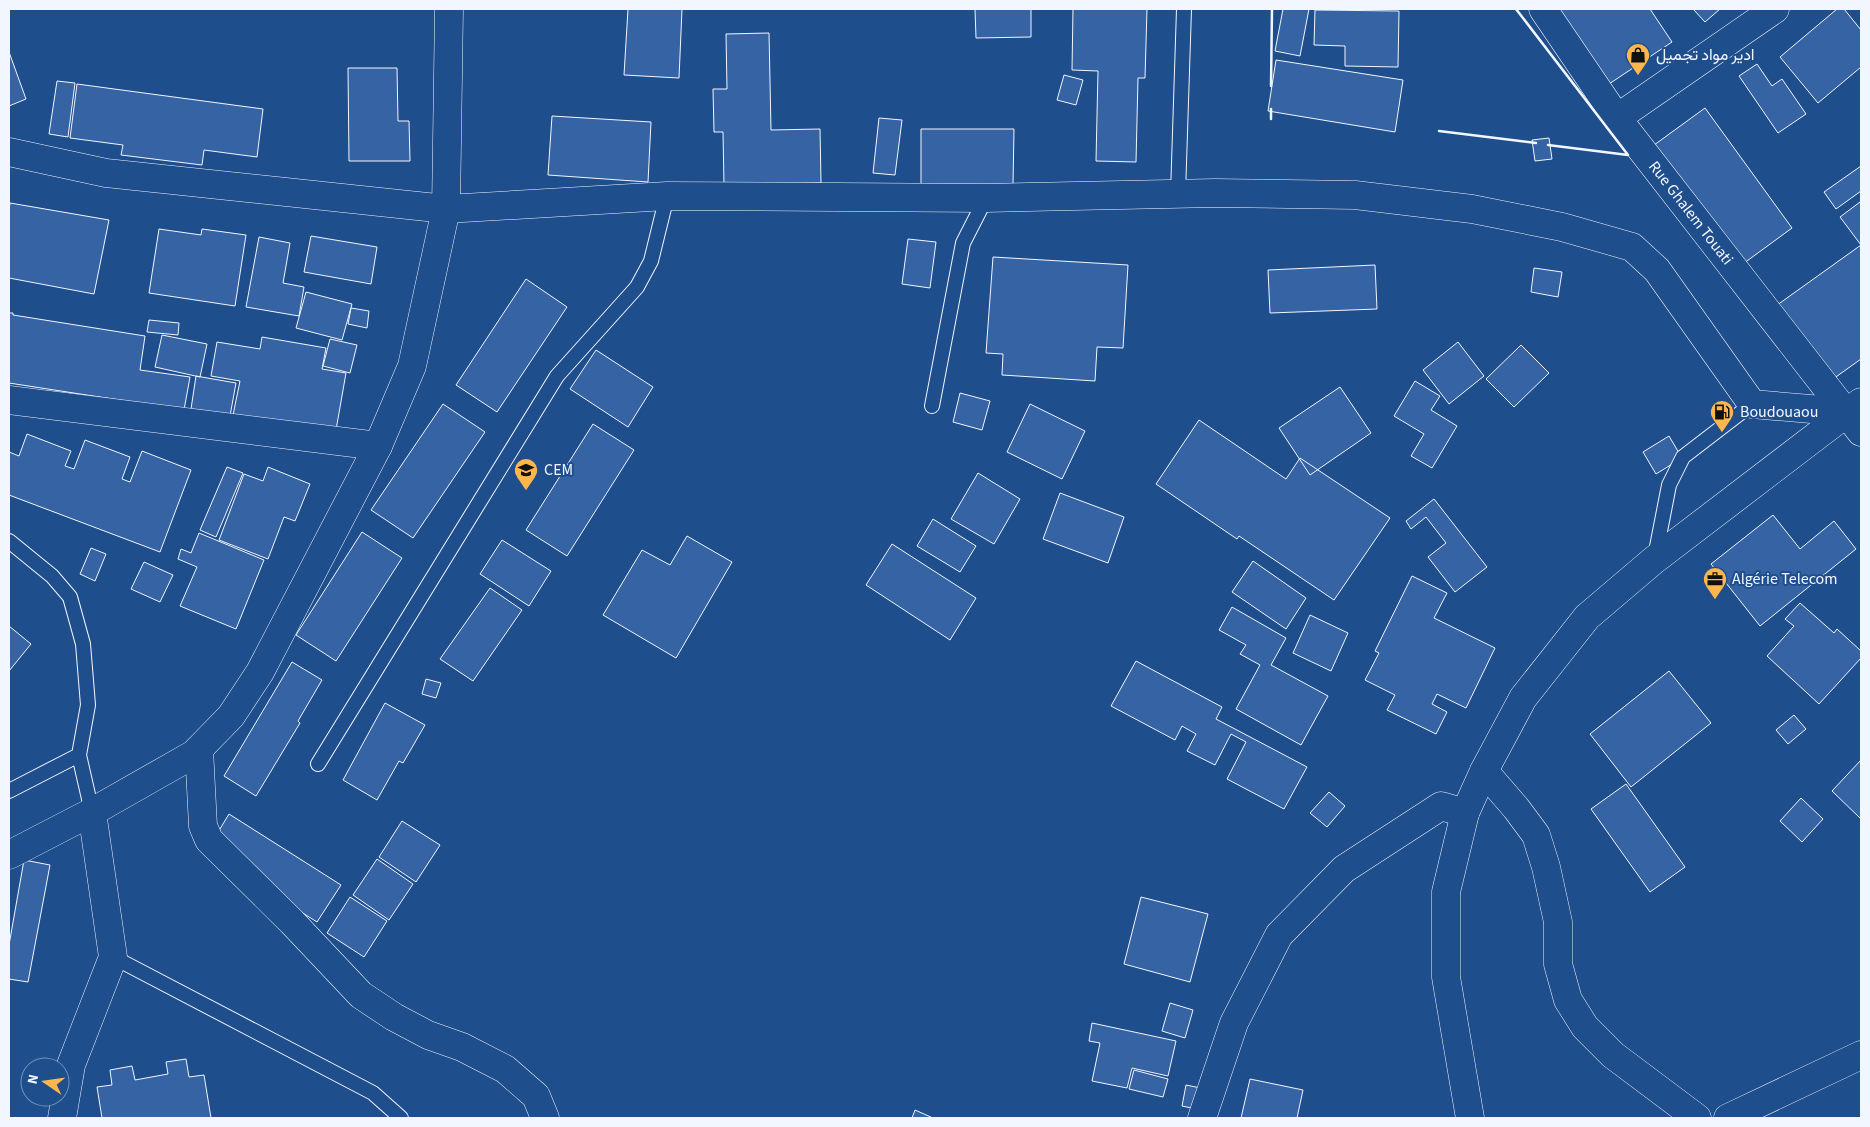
<svg xmlns="http://www.w3.org/2000/svg" width="1870" height="1127" viewBox="0 0 1870 1127" font-family="'Source Sans 3',Vazirmatn,sans-serif">
<style>
.building{fill:#3563a3;stroke:#f2f6ff}
.lines{fill:none;stroke-linecap:round;stroke-linejoin:round}
.lane-casing{stroke:#f2f6ff;stroke-width:16}
.street-casing{stroke:#f2f6ff;stroke-width:29}
.secondary-casing{stroke:#f2f6ff;stroke-width:29}
.lane{stroke:#1f4e8c;stroke-width:14}
.street{stroke:#1f4e8c;stroke-width:28}
.secondary{stroke:#1f4e8c;stroke-width:28}
.wall{stroke:#f2f6ff;stroke-width:2.5}
.labels{text-anchor:middle;dominant-baseline:central;stroke-width:4;stroke-linejoin:round;paint-order:stroke}
.poi-label{font-size:16px;fill:#f2f6ff;stroke:#1f4e8c;text-anchor:start}
.street-label{font-size:16px;fill:#f2f6ff;stroke:#1f4e8c}
</style>
<rect width="100%" height="100%" fill="#1f4e8c"/>
<path class="building" d="M628 9H682L679 78 624 75Z
M975 9H1031V37L976 38Z
M1073 9H1147L1145 78H1138L1136 162 1096 161 1098 71 1072 70Z
M1283 9H1309L1300 56 1275 51Z
M1547 9H1650L1672 42 1600 90Z
M1693 9H1720L1705 22Z
M1837 9H1844L1861 30V67L1818 103 1780 57Z
M1315 10 1399 11 1398 67 1345 66V46L1314 45Z
M769 33 771 130 820 129 821 183 724 185 723 132H714L713 89H727L726 34Z
M9 52 26 99 9 106Z
M1276 60 1403 80 1395 132 1268 111Z
M1757 64 1772 86 1782 79 1806 114 1778 133 1739 76Z
M348 68H397L398 121H409L410 161H349Z
M1064 75 1083 80 1076 105 1057 100Z
M57 81 75 83 68 137 49 134Z
M77 84 263 109 257 157 204 150 202 165 121 155 123 145 70 138Z
M1705 108 1792 228 1736 269 1650 148Z
M552 116 651 122 648 182 548 175Z
M879 118 902 120 895 175 873 173Z
M921 129H1014L1013 185H921Z
M1549 138 1552 159 1535 161 1532 140Z
M1861 166V191L1836 209 1824 192Z
M1860 202 1861 204V359L1826 384 1773 308 1861 245 1840 217Z
M10 203 109 220 94 294 9 278V211Z
M159 229 201 235 202 229 246 235 235 306 149 293Z
M311 236 377 247 371 284 304 272Z
M259 237 290 243 283 283 304 287 299 316 246 307Z
M908 239 936 242 930 288 902 284Z
M993 257 1128 265 1123 348 1097 347 1095 381 1002 375 1003 354 986 353Z
M1375 265 1377 309 1270 313 1268 270Z
M1534 268 1562 272 1558 297 1531 292Z
M526 279 567 307 497 412 456 385Z
M306 292 352 304 342 340 296 328Z
M351 308 369 311 367 328 348 324Z
M9 313H13V315L145 336 140 370 190 377 184 410 9 383Z
M149 320 179 323 178 335 147 332Z
M162 335 207 344 200 377 155 367Z
M262 337 326 348 322 369 346 373 336 430 233 415 240 381 211 376 217 342 260 349Z
M330 339 357 345 350 373 323 366Z
M1458 342 1484 376 1449 404 1423 370Z
M1521 345 1549 373 1514 407 1486 379Z
M596 350 653 387 628 427 570 389Z
M196 376 236 383 230 416 191 409Z
M1415 381 1440 396 1431 410 1457 426 1432 468 1411 456 1424 434 1394 416Z
M1340 387 1371 433 1310 475 1279 428Z
M960 393 990 401 982 430 953 422Z
M443 404 485 432 413 538 371 510Z
M1030 404 1085 431 1062 479 1007 452Z
M1199 420 1286 479 1300 458 1390 518 1334 600 1239 536 1237 539 1156 484Z
M593 424 634 450 567 556 526 530Z
M27 434 71 451 65 466 74 469 85 440 130 457 122 479 130 482 142 451 191 470 160 552 9 495V452L19 456Z
M1669 436 1682 458 1656 474 1643 452Z
M227 467 243 473 216 537 200 530Z
M268 467 310 484 295 521 284 517 268 559 219 540 244 474 263 481Z
M978 473 1020 499 994 544 951 519Z
M1060 493 1124 517 1108 563 1043 539Z
M1434 499 1487 567 1455 592 1428 557 1446 543 1426 517 1411 529 1406 521Z
M1773 515 1800 549 1834 521 1856 549 1760 626 1711 564Z
M933 519 976 546 960 572 917 546Z
M362 532 402 558 336 661 296 635Z
M199 533 264 560 236 629 180 606 197 567 178 559 181 549 191 553Z
M687 536 732 562 676 658 603 615 642 550 670 565Z
M502 540 551 571 529 606 480 574Z
M892 544 976 598 950 640 866 585Z
M91 548 106 554 95 581 80 574Z
M1253 561 1306 598 1286 629 1232 592Z
M144 562 173 575 160 602 131 589Z
M1412 576 1447 593 1434 618 1495 648 1466 708 1437 694 1432 704 1447 712 1436 734 1387 710 1395 695 1365 680 1379 653 1375 651Z
M490 588 522 610 473 681 440 659Z
M1800 603 1834 633 1837 629 1861 651V658L1819 704 1767 656 1794 626 1785 619Z
M1232 607 1286 638 1271 665 1328 696 1301 745 1236 709 1260 665 1240 654 1246 645 1219 630Z
M1310 615 1348 633 1331 671 1293 653Z
M9 626 31 644 9 671Z
M1136 661 1222 707 1216 719 1307 767 1284 809 1227 779 1246 742 1231 734 1215 765 1187 751 1196 734 1182 726 1175 740 1111 706Z
M292 662 322 680 298 721 300 723 256 796 224 776Z
M1669 671 1711 723 1631 787 1590 734Z
M426 679 441 683 436 698 422 694Z
M385 703 425 725 403 763 399 761 377 800 343 780Z
M1794 715 1806 729 1788 744 1776 730Z
M1861 760V819L1832 791Z
M1626 784 1685 867 1650 892 1591 809Z
M1329 792 1345 806 1327 827 1310 813Z
M1801 798 1823 819 1802 842 1780 821Z
M229 814 341 885 317 922 206 852Z
M402 821 440 845 416 882 379 857Z
M377 859 413 884 389 920 353 895Z
M24 860 50 865 28 982 9 979V945Z
M350 897 387 921 364 957 327 933Z
M1141 897 1208 914 1190 982 1124 964Z
M1170 1003 1193 1010 1185 1038 1162 1031Z
M1092 1023 1176 1041 1168 1076 1132 1068 1127 1088 1092 1081 1100 1043 1089 1041Z
M186 1059 189 1077 204 1075 211 1118H102L97 1087 112 1085 110 1070 132 1066 135 1080 168 1074 166 1062Z
M1134 1070 1168 1079 1163 1097 1129 1089Z
M1250 1079 1303 1090 1297 1118H1241Z
M1186 1085 1215 1091 1210 1112 1182 1106Z
M915 1110 933 1118H912Z"/>
<g class="lines">
<g class="lane-casing">
<path id="lane" d="M1178 194 1184 9
M932 406 963 243 986 198
M9 541 52 576 70 597 83 644 88 705 79 755 92 812
M1655 557 1669 485 1683 457 1752 404
M318 764 557 376 637 287 651 261 667 196
M9 791 79 755
M113 957 373 1093 401 1118"/>
</g>
<g class="street-casing">
<g id="street">
<path d="M449 9 446 209 667 196 986 198 1215 193 1355 195 1472 209 1562 227 1632 247 1657 270 1752 404 1847 412"/>
<path id="s1" d="M1543 9 1617 118 1861 432"/>
<path d="M1617 118 1775 9"/>
<path d="M9 152 106 173 446 209 412 366 378 446 260 672 231 716 194 754 92 812 9 855"/>
<path d="M9 400 378 446"/>
<path d="M199 749 203 826 209 840 292 922 361 995 394 1017 428 1035 462 1047 505 1069 536 1096 545 1118"/>
<path d="M1484 771 1516 808 1536 835 1546 867 1558 922V964L1568 1000 1585 1027 1613 1055 1697 1118"/>
<path d="M62 1118 71 1065 113 957 92 812"/>
<path d="M1202 1118 1234 1023 1279 935 1344 869 1441 806 1465 813"/>
<path d="M1728 1118 1861 1055"/>
</g>
</g>
<g class="secondary-casing">
<path id="secondary" d="M1470 1118 1446 977V892L1465 813 1484 771 1523 698 1587 617 1654 560 1861 402"/>
</g>
<use href="#lane" class="lane"/>
<use href="#street" class="street"/>
<use href="#secondary" class="secondary"/>
<path class="wall" d="M1516 9 1628 155 1548 145
M1271 86 1272 9
M1271 119V109
M1439 131 1536 143"/>
</g>
<defs>
<g id="shop-pin" transform="scale(1.25)"><path d="M0 17L-7.5 6A9.5 9.5 0 1 1 7.5 6Z" fill="#ffb74d" stroke="#1f4e8c"/><path d="M-5-2.5h2.3a2.7 3.5 0 0 1 5.4 0H5L5.5 6h-11ZM-1.5-2.5h3a1.5 2.3 0 0 0-3 0Z" fill="#111"/></g>
<g id="fuel-pin" transform="scale(1.25)"><path d="M0 17L-7.5 6A9.5 9.5 0 1 1 7.5 6Z" fill="#ffb74d" stroke="#1f4e8c"/><path d="M-5.5-6h7V0h2V4h1.3V-2.5L3-4.5l.8-.8L6-3V5H2.5V1h-1V6h-7ZM-4.2-4.7v3.2H.2V-4.7Z" fill="#111"/></g>
<g id="school-pin" transform="scale(1.25)"><path d="M0 17L-7.5 6A9.5 9.5 0 1 1 7.5 6Z" fill="#ffb74d" stroke="#1f4e8c"/><path d="M0-5L7-2L0 1L-7-2ZM-4 1L0 2.5L4 1V4Q0 6-4 4Z" fill="#111"/></g>
<g id="office-pin" transform="scale(1.25)"><path d="M0 17L-7.5 6A9.5 9.5 0 1 1 7.5 6Z" fill="#ffb74d" stroke="#1f4e8c"/><path d="M-6-3h4V-5.5h4V-3h4V5H-6ZM-1-4.5V-3h2v-1.5ZM-6 0V1H6V0Z" fill="#111"/></g>
</defs>
<g fill-rule="evenodd">
<use href="#shop-pin" x="1638" y="55"/>
<use href="#fuel-pin" x="1722" y="412"/>
<use href="#school-pin" x="526" y="470"/>
<use href="#office-pin" x="1715" y="579"/>
</g>
<g class="labels">
<g class="poi-label">
<text x="1656" y="55">ادير مواد تجميل</text>
<text x="1740" y="412">Boudouaou</text>
<text x="544" y="470">CEM</text>
<text x="1732" y="579">Algérie Telecom</text>
</g>
<g class="street-label">
<text stroke="none"><textPath href="#s1" startOffset="252">Rue Ghalem Touati</textPath></text>
</g>
</g>
<rect width="1870" height="1127" fill="none" stroke="#f2f6ff" stroke-width="20"/>
<g transform="translate(45 1082) rotate(283)"><circle r="24" fill="#1f4e8c" stroke="#7391ba"/>
<path d="M0-4L9 19L0 12L-9 19Z" fill="#ffb74d"/>
<text y="-8" font-size="14" font-weight="bold" text-anchor="middle" fill="#f2f6ff">N</text>
</g>
</svg>
